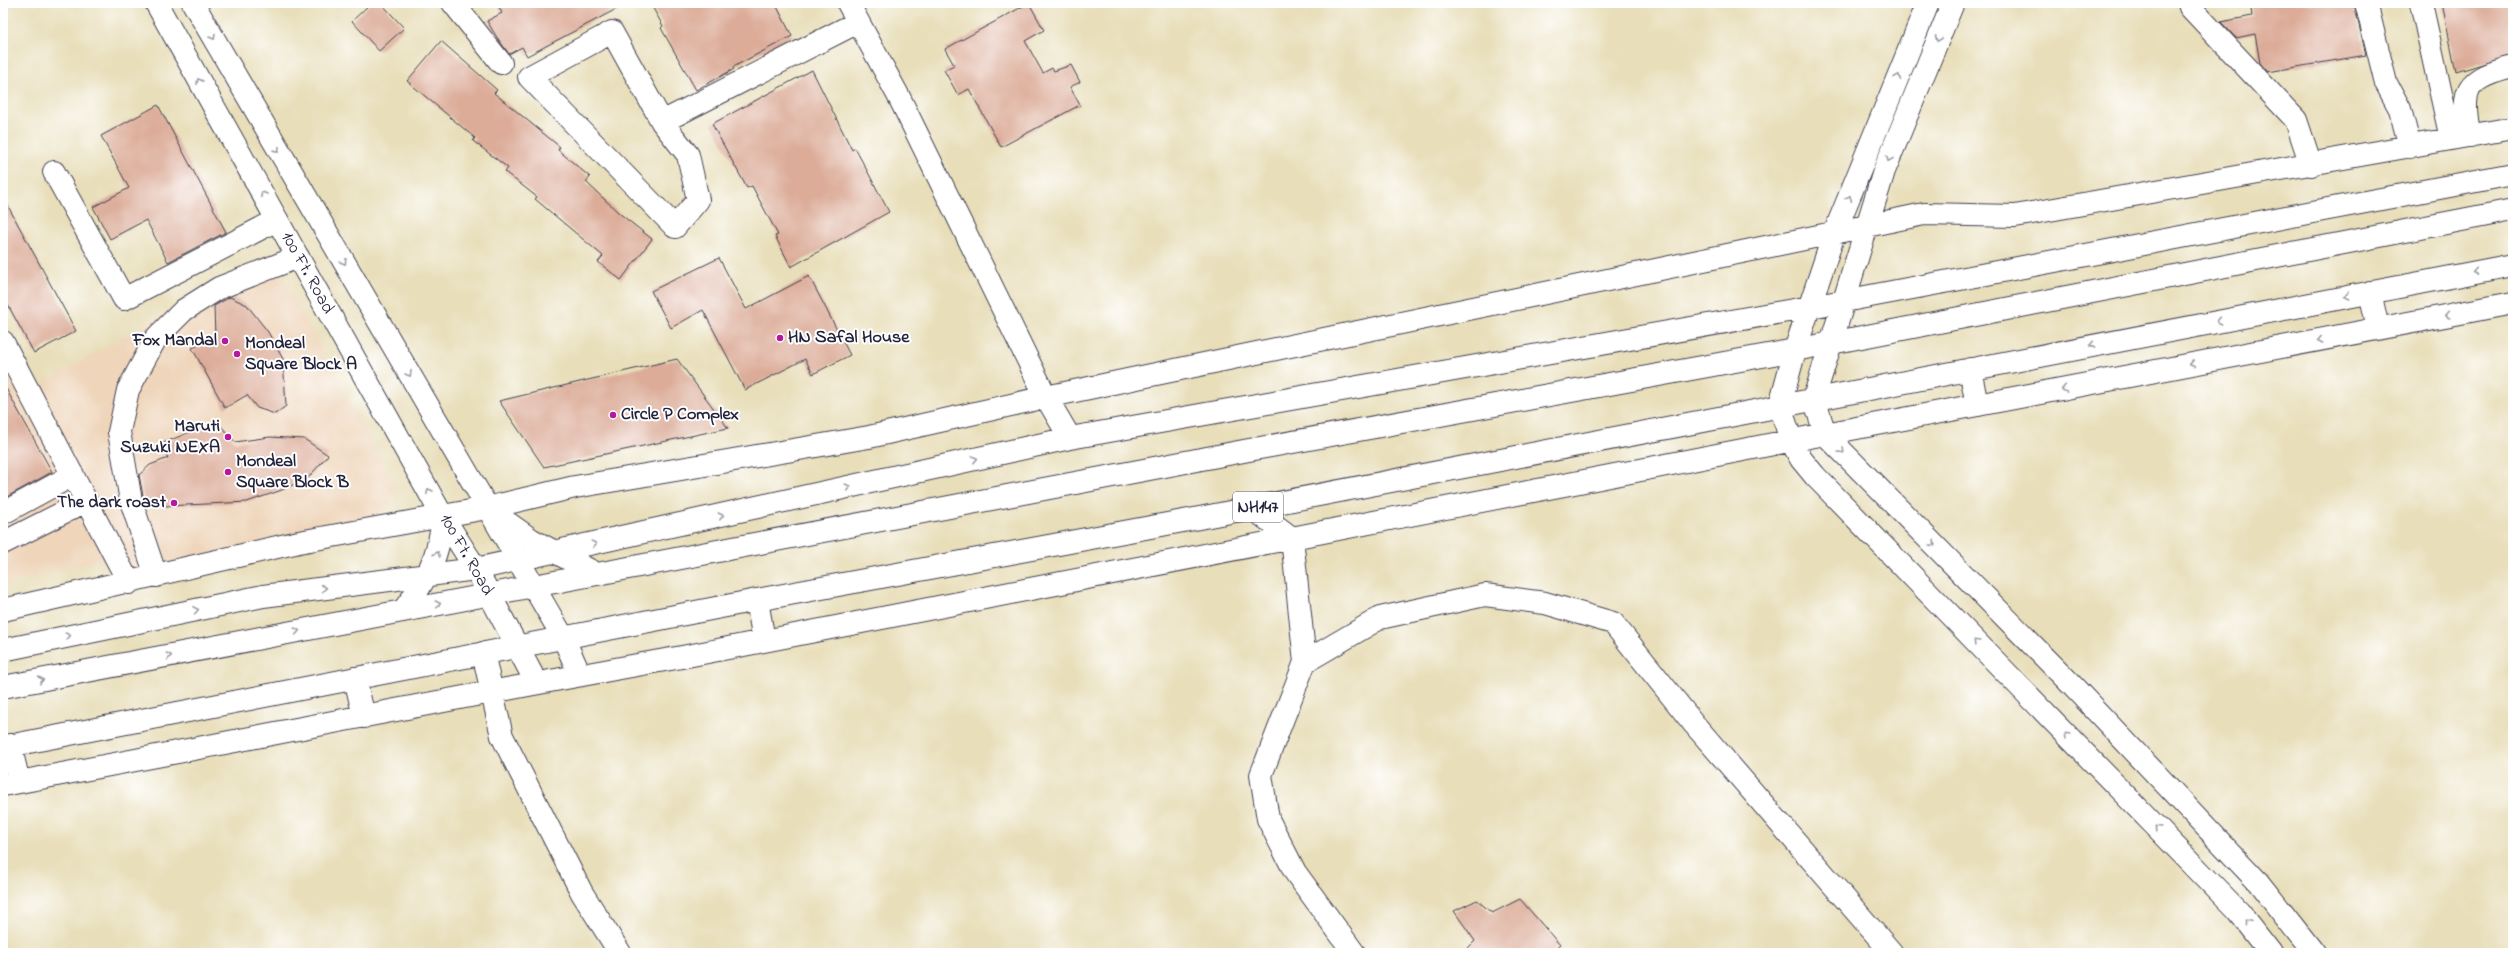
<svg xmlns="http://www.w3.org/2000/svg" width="2516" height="956" viewBox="0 0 2516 956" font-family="'Indie Flower',sans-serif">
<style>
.built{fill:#efd6bb}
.building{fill:#dcac98}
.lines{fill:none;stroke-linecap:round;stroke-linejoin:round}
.minor-casing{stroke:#403e4e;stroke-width:24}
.major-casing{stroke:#403e4e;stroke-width:24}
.highway-casing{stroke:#403e4e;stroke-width:24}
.minor{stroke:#fff;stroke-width:22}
.major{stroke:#fff;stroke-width:22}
.highway{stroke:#fff;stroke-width:22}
.oneway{stroke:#9c9ca7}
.poi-dot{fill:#b5179e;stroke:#fff;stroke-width:1.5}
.labels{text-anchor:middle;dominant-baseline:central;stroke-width:4;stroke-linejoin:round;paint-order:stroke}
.shield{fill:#fff;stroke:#646476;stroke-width:1}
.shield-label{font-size:17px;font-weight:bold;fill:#22223b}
.street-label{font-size:18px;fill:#22223b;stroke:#fff}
.poi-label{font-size:18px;font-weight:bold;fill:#22223b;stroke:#fff;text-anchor:start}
</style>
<rect width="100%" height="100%" fill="#fff"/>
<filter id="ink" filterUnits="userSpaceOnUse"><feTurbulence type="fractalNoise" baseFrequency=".025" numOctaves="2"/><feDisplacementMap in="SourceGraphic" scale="8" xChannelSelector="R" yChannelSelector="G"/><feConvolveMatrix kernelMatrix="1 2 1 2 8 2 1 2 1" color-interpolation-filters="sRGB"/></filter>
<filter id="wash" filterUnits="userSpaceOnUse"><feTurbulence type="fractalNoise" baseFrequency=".012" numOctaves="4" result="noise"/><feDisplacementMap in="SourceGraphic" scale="16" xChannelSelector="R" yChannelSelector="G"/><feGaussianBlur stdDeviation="0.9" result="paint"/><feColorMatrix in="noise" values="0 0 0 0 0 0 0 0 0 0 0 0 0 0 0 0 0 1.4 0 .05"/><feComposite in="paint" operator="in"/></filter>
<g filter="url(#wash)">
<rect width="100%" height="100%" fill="#e8deb9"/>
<path class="built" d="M270 253 397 490 380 524 130 576 31 390Z
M3 355 114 556 3 585Z"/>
<g id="blocks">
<path class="building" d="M371 3H381L404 28 379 51 352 21Z
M497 3H628L527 56 522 47 509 54 496 36 487 21 502 13Z
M650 3H775L792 36 733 67 734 69 696 90 661 28 663 26Z
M1029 3 1044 30 1025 41 1043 73 1052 68 1054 71 1071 65 1080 82 1070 87 1080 105 1001 147 969 89 958 95 944 70 954 65 945 49Z
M2250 3H2354L2366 55 2268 72 2260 63 2255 34 2236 38 2221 22 2252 16Z
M2442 3H2513V55L2456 72Z
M441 41 497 90 494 93 560 147 558 150 590 177 586 182 619 213 652 239 621 280 598 262 603 256 535 199 537 197 505 172 508 168 473 141 475 138 407 81Z
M812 70 852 150 855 148 889 212 791 267 775 236 778 235 752 186 747 188 712 124Z
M158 105 226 232 168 262 146 220 110 239 93 207 129 188 101 136Z
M3 197 76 331 34 353 3 296Z
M719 258 746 309 809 276 850 355 813 374 805 359 745 390 703 310 671 328 651 291Z
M230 297 247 305 268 332 283 359 286 406 275 414 257 408 247 395 225 408 192 348 215 337 214 306Z
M677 359 728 428 544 467 499 401Z
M3 383 52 472 3 499Z
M222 427 235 442 270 437 304 439 328 455 308 478 282 490 247 502 166 506 144 501 139 475 150 465 168 458 161 444 197 429Z
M1520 899 1560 945 1551 953H1463L1475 941 1454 911 1477 900 1492 913Z"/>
</g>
</g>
<g filter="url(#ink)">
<use href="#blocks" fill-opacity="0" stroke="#403e4e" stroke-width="1"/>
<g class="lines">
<g class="minor-casing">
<path id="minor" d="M453 3 501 63
M848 3 899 97 1046 397 1070 438
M1928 3 1834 234 1795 350 1780 405 1791 441 1801 459 1815 476 2238 911 2271 953
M1953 3 1884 171 1814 398 1825 434 2067 680 2258 882 2314 953
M2189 3 2190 7 2296 120 2311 165
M2366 3 2386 83 2400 109 2410 147
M2421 3 2451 139
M612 32 662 122 688 155 698 200 675 227 529 77Z
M662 122 858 22
M2470 136C2460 90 2465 78 2513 67
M54 172 124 299 277 220
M3 342 129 583
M1252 508 1292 538 1305 662 1261 775 1268 819 1295 872 1354 953
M3 513 73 475
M3 543 86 501
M156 576 131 501 119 432 128 390 156 338 184 310 219 288 298 257
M757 600 764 641
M3 610 299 542 487 508 575 487 869 437 1046 397 1924 214 2015 216 2513 128
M3 650 263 596 476 569 1070 438 1844 301 2513 174
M483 653 502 736 582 893 620 953
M1305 662 1380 618 1485 595 1545 603 1613 623 1694 724 1892 953
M355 678 364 717
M10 745 19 782
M3 785C230 743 455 697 682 657L1825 434 2513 303"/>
</g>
<g class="major-casing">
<path id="major" d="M156 3 443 517 476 569 536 682
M193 3 563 637 580 675"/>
</g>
<g class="highway-casing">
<path id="highway" d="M2370 292 2378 328
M1970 369 1977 405
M487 508 532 540 597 574
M403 611C427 579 439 557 443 517
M3 687 1249 450 1795 350 2513 210
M3 747 757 600 1194 519 2513 265"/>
</g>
<use href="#minor" class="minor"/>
<use href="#major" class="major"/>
<use href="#highway" class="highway"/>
</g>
<defs><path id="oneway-chevron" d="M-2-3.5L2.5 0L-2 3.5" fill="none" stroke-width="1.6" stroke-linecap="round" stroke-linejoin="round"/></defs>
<g class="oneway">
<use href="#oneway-chevron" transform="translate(213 37) rotate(60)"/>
<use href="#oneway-chevron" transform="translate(1938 39) rotate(112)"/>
<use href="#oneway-chevron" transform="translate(1898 77) rotate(-68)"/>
<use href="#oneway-chevron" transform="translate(199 81) rotate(-119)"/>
<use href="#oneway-chevron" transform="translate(277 150) rotate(60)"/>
<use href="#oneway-chevron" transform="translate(1889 159) rotate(112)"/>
<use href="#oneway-chevron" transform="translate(263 194) rotate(-119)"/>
<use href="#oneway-chevron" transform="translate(1849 198) rotate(-68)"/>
<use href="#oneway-chevron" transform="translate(344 262) rotate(59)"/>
<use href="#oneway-chevron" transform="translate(2475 272) rotate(169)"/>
<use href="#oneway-chevron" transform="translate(2347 296) rotate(169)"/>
<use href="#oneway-chevron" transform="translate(2447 315) rotate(169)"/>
<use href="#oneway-chevron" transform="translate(2219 321) rotate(169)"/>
<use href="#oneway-chevron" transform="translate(2320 340) rotate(169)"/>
<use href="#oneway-chevron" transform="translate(2092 345) rotate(169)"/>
<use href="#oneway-chevron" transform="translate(2192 364) rotate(169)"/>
<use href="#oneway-chevron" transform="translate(409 374) rotate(60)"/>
<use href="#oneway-chevron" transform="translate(2064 389) rotate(169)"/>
<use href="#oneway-chevron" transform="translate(1842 451) rotate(45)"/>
<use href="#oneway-chevron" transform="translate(975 459) rotate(-13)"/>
<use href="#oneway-chevron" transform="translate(848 487) rotate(-13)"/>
<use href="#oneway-chevron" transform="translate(429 491) rotate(-119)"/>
<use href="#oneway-chevron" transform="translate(721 516) rotate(-13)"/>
<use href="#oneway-chevron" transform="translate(594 544) rotate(-13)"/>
<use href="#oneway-chevron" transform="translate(1933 544) rotate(45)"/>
<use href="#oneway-chevron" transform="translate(437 554) rotate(-71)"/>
<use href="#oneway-chevron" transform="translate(324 588) rotate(-7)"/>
<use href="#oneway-chevron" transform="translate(438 604) rotate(-11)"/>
<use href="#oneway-chevron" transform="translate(196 610) rotate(-11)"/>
<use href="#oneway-chevron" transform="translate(297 631) rotate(-11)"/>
<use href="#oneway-chevron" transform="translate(68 636) rotate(-12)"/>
<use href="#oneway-chevron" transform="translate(1976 642) rotate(-134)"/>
<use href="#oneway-chevron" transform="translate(169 656) rotate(-11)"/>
<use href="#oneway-chevron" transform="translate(41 680) rotate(-11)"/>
<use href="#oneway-chevron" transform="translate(2067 735) rotate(-134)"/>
<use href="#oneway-chevron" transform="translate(2157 828) rotate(-134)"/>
<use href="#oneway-chevron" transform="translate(2247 922) rotate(-128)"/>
</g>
</g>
<g class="poi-dot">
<circle cx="780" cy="338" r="4"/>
<circle cx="225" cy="341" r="4"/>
<circle cx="237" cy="354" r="4"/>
<circle cx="613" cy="415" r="4"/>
<circle cx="228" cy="437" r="4"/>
<circle cx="228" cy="472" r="4"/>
<circle cx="174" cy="503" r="4"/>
</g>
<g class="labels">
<rect class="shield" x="1233" y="492" width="50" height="30" rx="3"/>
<g class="shield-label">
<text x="1258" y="507">NH147</text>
</g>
<g class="street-label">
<text transform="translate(307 273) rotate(61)">100 Ft. Road</text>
<text transform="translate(466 555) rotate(60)">100 Ft. Road</text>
</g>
<g class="poi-label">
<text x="788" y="338">HN Safal House</text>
<text x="217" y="341" text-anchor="end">Fox Mandal</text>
<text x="245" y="344">Mondeal<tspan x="245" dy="21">Square Block A</tspan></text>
<text x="621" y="415">Circle P Complex</text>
<text x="220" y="427" text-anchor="end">Maruti<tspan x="220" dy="21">Suzuki NEXA</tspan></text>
<text x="236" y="462">Mondeal<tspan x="236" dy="21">Square Block B</tspan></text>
<text x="166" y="503" text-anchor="end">The dark roast</text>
</g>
</g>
<rect width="2516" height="956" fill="none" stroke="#fff" stroke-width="16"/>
</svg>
